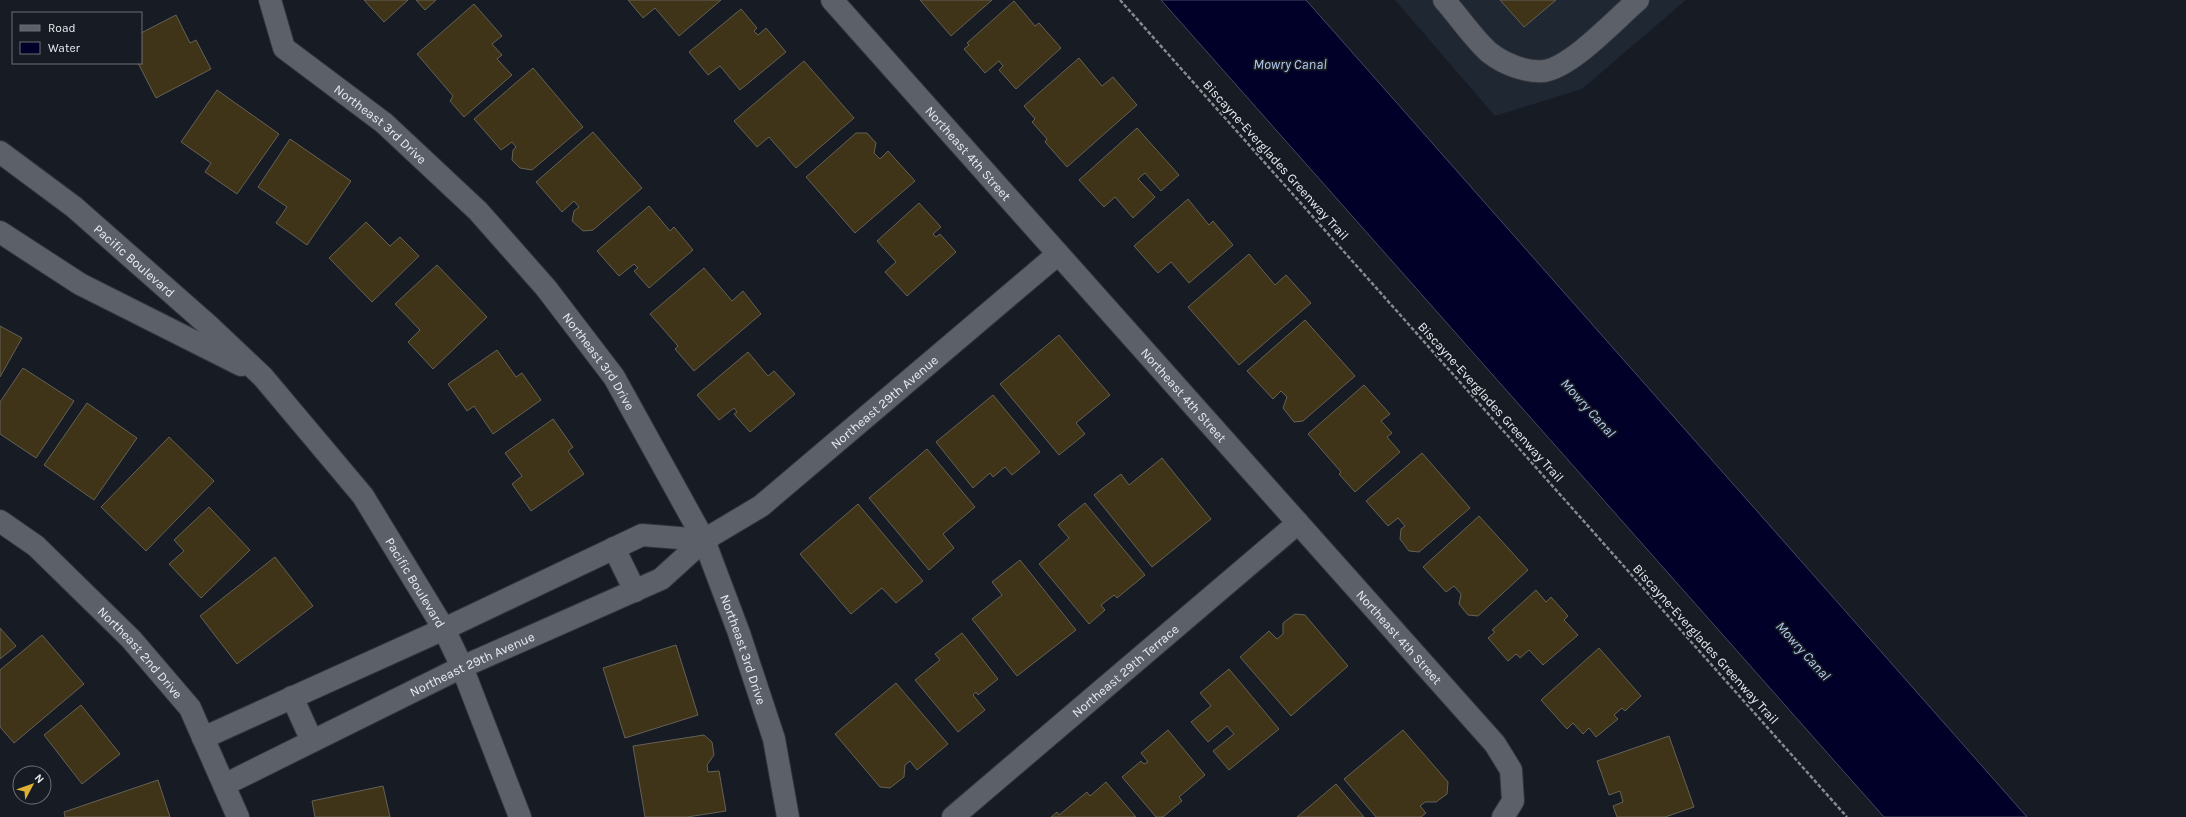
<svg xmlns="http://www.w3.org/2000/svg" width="2186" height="817" viewBox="0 0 2186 817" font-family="Karla,sans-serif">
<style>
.built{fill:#1f2733}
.water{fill:#000029;stroke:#464765}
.building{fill:#3f3417;stroke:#656157}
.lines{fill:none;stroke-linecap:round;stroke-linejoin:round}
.minor-casing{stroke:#32343a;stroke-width:24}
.path{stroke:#868a90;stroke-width:2.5;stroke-dasharray:4 2;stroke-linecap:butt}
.minor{stroke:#5b6069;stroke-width:22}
.labels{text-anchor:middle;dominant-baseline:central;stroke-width:3.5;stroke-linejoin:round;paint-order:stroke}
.street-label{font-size:13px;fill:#e8ecf1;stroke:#171b23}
.water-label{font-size:14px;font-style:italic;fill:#b4cbf1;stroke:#171b23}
</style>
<rect width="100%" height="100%" fill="#171b23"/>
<path class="built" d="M1395 0H1686L1582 89 1495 116Z"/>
<path class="water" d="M1161 0H1306L2027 817H1884Z"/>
<path class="building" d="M364 0H408L384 22Z
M416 0H436L425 10Z
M628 0H721L679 36 655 8 643 18Z
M920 0H992L951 36Z
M1500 0H1556L1524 27Z
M1014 1 1035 26 1039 23 1061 48 1016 89 999 70 1003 66 999 61 985 73 964 49 969 45 967 43Z
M474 4 502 36 492 44 502 55 497 59 512 75 464 117 450 101 453 96 417 54Z
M741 9 757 28 754 31 758 35 766 28 786 52 740 90 720 66 708 75 689 52Z
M176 15 190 43 196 40 211 69 156 98 138 63H141V33Z
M1079 58 1102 86 1113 77 1137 105 1067 167 1045 142 1047 139 1032 122 1035 119 1024 106Z
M804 61 854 118 796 168 769 137 757 147 734 121Z
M533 68 583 127 532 170 520 168 512 160 513 150 516 147 512 142 501 150 474 119Z
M217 90 279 134 237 194 205 172 211 163 181 142Z
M1137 128 1179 175 1161 191 1145 173 1138 179 1155 197 1133 218 1115 197 1104 207 1079 180Z
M593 132 642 188 593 230 583 231 572 221 574 211 579 207 574 201 562 212 536 182Z
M856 133H867L876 143 874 153 880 159 888 151 915 181 855 233 806 177Z
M290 139 351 181 307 245 276 223 287 207 258 187Z
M1188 199 1209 225 1213 221 1233 245 1189 283 1171 262 1158 273 1134 246Z
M919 203 941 227 933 234 936 237 940 234 956 252 907 296 885 272 896 262 877 241Z
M649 206 670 231 674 227 693 250 649 288 634 271 638 268 634 264 619 276 597 251Z
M366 222 390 246 400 237 419 256 372 302 329 258Z
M1249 254 1275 285 1286 275 1311 303 1239 365 1188 307Z
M437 265 487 317 433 369 408 342 420 330 395 304Z
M704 268 732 301 743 291 761 314 694 371 675 349 678 346 650 314Z
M1305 320 1355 376 1303 421 1294 422 1283 408 1287 397 1281 391 1273 399 1247 371Z
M0 326 22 338 0 377Z
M1059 335 1110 395 1076 423 1085 434 1059 455 1000 384Z
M497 350 516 377 522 373 541 400 493 434 474 406 467 411 448 384Z
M748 352 768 376 774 371 795 394 750 432 734 414 737 412 734 408 719 420 697 395Z
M23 368 74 401 36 458 0 434V402Z
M1364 385 1390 414 1381 421 1392 433 1387 437 1400 452 1355 492 1339 474 1341 472 1308 434Z
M993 395 1040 452 1012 475 1005 467 993 477 990 473 973 488 936 442Z
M87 403 137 438 94 500 44 465Z
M553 419 573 447 568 451 584 474 531 511 512 484 522 476 505 453Z
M169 437 214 481 146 551 101 507Z
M927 449 975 507 943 534 954 548 929 570 869 498Z
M1422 453 1470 508 1419 552 1409 551 1400 539 1401 529 1405 526 1398 518 1388 526 1366 501Z
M1162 458 1211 519 1152 567 1094 495 1121 474 1129 485Z
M1085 503 1145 575 1117 598 1114 595 1101 605 1105 610 1089 624 1039 564 1069 538 1058 525Z
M858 504 923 581 896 603 882 588 851 614 800 554Z
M209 507 250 550 201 598 169 564 184 551 174 540Z
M1479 516 1528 570 1478 616 1468 615 1459 604 1461 594 1454 586 1446 592 1423 567Z
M275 557 313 606 237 664 200 616Z
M1020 560 1076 630 1017 676 972 619 1002 595 992 582Z
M1536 590 1546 602 1551 597 1568 616 1564 620 1578 635 1543 665 1529 650 1520 658 1516 654 1508 661 1488 638 1495 632 1492 630Z
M1295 614 1305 615 1348 666 1291 716 1240 657 1269 631 1277 639 1283 634V623Z
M0 628 16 646 0 659Z
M962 633 998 679 978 695 976 692 973 695 985 710 958 732 915 680 940 660 935 654Z
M42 635 84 684 14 743 0 727V670Z
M676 645 698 715 625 738 603 668Z
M1599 648 1641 696 1625 711 1622 708 1614 715 1618 719 1596 737 1589 728 1583 734 1573 723 1567 729 1541 700Z
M1229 669 1279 729 1229 770 1213 751 1234 734 1227 726 1208 742 1191 722 1211 706 1200 693Z
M896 683 948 744 917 770 910 761 905 765 904 777 890 788 880 787 835 734Z
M81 705 120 754 82 784 44 735Z
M1168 730 1205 775 1179 797 1182 801 1163 817H1156L1122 777 1141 761 1144 764 1148 762 1141 753Z
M1403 730 1448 782 1447 794 1436 802H1425L1420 806 1426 813 1421 817H1376L1344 779Z
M704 735 712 742 714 755 707 765 708 772 719 771 726 811 687 817H645L633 746Z
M1669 736 1694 807 1665 817H1617L1613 806 1623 802 1620 791 1609 795 1597 761Z
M158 780 170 817H65L64 812Z
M1106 782 1136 817H1051L1057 812 1059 815 1087 792 1090 796Z
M1336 784 1364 817H1297Z
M383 786 390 817H315L312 801Z"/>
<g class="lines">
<g class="minor-casing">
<g id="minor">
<path id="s1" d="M270 0 284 48 384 123 478 211 546 288 614 377 704 540 739 633 774 739 788 817"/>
<path id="s2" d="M832 0 1495 744 1511 770 1513 801 1503 817"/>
<path d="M1444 0C1457 14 1476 42 1490 53 1504 64 1527 73 1544 71 1572 67 1616 19 1638 0"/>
<path id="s3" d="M0 152 74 207 208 325 263 377 363 496 444 629 462 667 520 817"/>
<path d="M0 232 80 284 241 365"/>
<path id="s4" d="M0 521 36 546 131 639 190 708 238 817"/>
<path d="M614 548 635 591"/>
<path d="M292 697 312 741"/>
<path d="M203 738 444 629 642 535 704 540"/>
<path id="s5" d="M224 785 462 667 661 579 704 540 761 506 1058 254"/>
<path id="s6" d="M953 817 1298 523"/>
</g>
</g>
<path class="path" d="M1120 0 1847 817"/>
<use href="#minor" class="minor"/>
</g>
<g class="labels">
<g class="street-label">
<text stroke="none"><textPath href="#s1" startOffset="173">Northeast 3rd Drive</textPath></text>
<text stroke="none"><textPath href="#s2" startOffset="205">Northeast 4th Street</textPath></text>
<text transform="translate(1276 160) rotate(48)">Biscayne-Everglades Greenway Trail</text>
<text stroke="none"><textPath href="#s3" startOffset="173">Pacific Boulevard</textPath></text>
<text stroke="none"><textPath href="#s1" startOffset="497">Northeast 3rd Drive</textPath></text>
<text stroke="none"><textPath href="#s2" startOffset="529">Northeast 4th Street</textPath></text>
<text stroke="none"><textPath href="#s5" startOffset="769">Northeast 29th Avenue</textPath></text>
<text transform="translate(1491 402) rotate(48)">Biscayne-Everglades Greenway Trail</text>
<text stroke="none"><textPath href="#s3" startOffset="603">Pacific Boulevard</textPath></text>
<text stroke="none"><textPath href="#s2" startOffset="853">Northeast 4th Street</textPath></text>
<text transform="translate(1706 644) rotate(48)">Biscayne-Everglades Greenway Trail</text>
<text stroke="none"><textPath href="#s1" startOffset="821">Northeast 3rd Drive</textPath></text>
<text stroke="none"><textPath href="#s4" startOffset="193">Northeast 2nd Drive</textPath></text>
<text stroke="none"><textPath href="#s5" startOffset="276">Northeast 29th Avenue</textPath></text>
<text stroke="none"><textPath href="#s6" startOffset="226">Northeast 29th Terrace</textPath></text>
</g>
<g class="water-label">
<text x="1290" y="64">Mowry Canal</text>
<text transform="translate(1588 408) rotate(48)">Mowry Canal</text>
<text transform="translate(1803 651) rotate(48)">Mowry Canal</text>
</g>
</g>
<rect x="12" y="12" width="130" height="52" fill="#171b23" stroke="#6b6f75"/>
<rect x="20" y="25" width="20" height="6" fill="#5b6069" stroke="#6b6f75"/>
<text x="48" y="32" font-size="12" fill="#e8ecf1">Road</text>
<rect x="20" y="42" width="20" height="12" fill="#000029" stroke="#6b6f75"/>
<text x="48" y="52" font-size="12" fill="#e8ecf1">Water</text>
<g transform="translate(32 785) rotate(49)"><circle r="19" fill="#171b23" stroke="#6b6f75"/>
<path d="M0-3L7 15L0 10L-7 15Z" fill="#deb133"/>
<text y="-6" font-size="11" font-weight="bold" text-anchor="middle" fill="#e8ecf1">N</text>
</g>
</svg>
